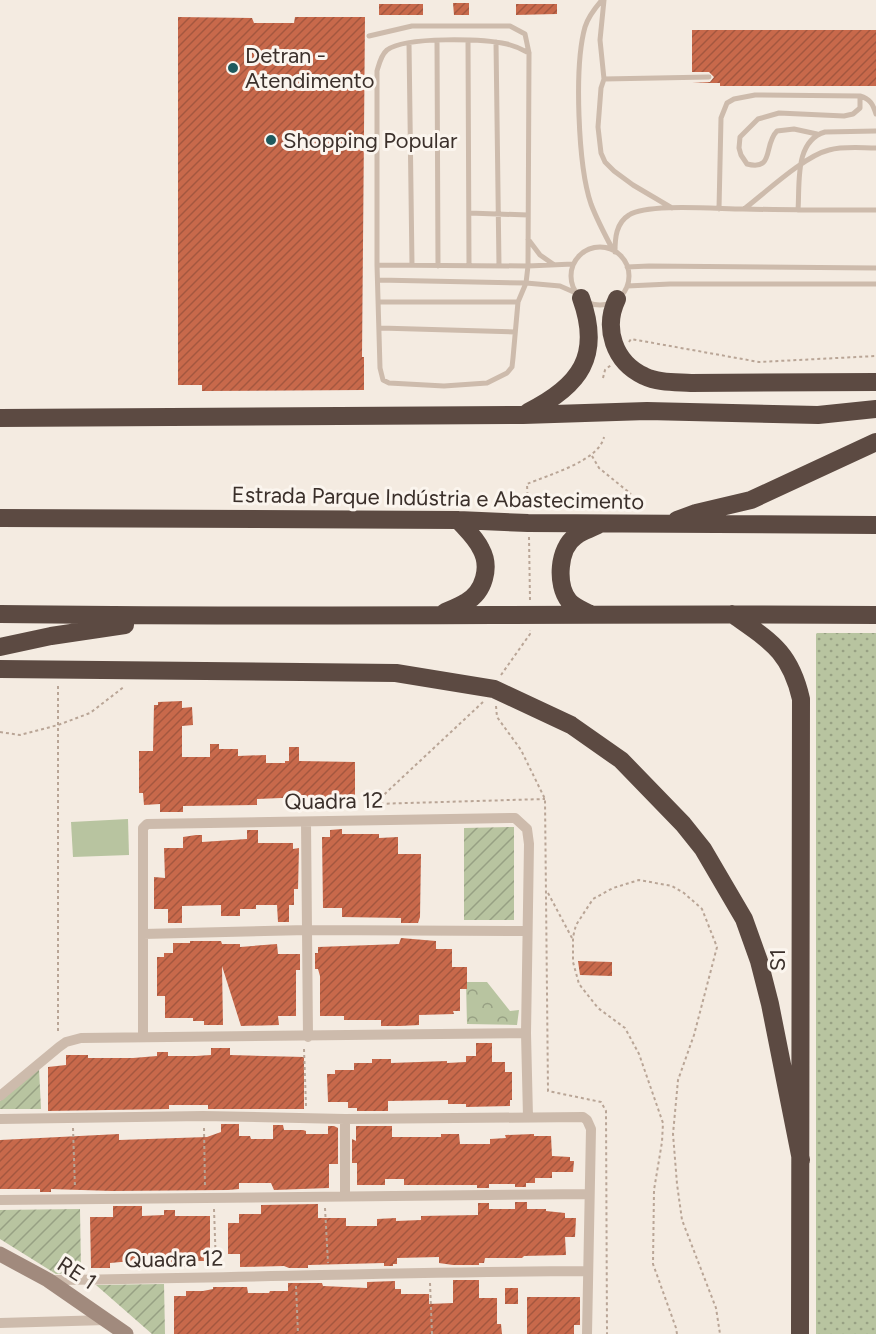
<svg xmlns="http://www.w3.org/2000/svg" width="876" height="1334" viewBox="0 0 876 1334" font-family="Figtree,sans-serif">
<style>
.grass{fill:url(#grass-dots)}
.park{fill:url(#park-crowns)}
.garden{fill:url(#garden-furrows)}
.pitch{fill:#b8c4a0}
.building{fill:url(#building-hatch)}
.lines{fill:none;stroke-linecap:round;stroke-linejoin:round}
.path{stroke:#b9a596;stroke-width:2;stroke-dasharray:3 3;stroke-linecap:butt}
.lane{stroke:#cdbbac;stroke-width:5}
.street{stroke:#cdbbac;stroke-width:10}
.secondary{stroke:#a18a7d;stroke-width:15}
.highway{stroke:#5c4a42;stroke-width:18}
.poi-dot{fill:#1f5a5e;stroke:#fbf5ee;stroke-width:2}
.labels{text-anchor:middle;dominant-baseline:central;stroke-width:6;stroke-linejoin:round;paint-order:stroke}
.poi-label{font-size:22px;fill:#3b302b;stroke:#fbf5ee;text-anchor:start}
.street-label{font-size:22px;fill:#3b302b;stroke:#fbf5ee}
</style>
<defs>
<pattern id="grass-dots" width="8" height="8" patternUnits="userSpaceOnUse" patternTransform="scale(1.5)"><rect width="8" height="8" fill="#b8c4a0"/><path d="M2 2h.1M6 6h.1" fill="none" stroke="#97a083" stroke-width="1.8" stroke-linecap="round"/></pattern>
<pattern id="park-crowns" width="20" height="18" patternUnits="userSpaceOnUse" patternTransform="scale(1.5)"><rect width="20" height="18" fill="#b8c4a0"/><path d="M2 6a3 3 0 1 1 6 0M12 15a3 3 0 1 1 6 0" fill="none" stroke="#97a083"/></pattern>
<pattern id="garden-furrows" width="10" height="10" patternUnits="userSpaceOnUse" patternTransform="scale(1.5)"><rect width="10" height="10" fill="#b8c4a0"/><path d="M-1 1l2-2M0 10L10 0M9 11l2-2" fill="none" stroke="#97a083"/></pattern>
<pattern id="building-hatch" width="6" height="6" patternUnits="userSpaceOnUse" patternTransform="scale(1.5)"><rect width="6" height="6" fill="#c8694b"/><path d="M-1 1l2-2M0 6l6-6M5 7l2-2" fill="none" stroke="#a4573f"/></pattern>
</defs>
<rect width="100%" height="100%" fill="#f4ebe1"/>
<path class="grass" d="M817 633H876V1334H816V634Z"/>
<path class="park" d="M466 982H487L510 1011 519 1010 517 1025 467 1024Z"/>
<path class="garden" d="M514 827V920H464V828Z
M39 1068 41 1109H0V1101Z
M80 1209 81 1272 56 1274 0 1239V1210Z
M164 1284 165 1334H152L96 1285Z"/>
<path class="pitch" d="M128 819 129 855 73 857 71 822Z"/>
<path class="building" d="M453 3H469V15H454Z
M379 4H423V15H379Z
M516 4H557V14L516 15Z
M178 17 252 18 254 23H294L295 17H365L362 357H364V390L202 391V385H178Z
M692 30H876V86H720V83H692L710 82 714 77 709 72H692Z
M182 701V708L192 707 193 725 182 726V757H210V744H219V749H238V756L266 755V763H285V761H289V747H299V761L355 762V796H331V802H306V797L257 799V805L183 806V812H160V804L144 805 143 793H139V751H153L154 705H158V702Z
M342 829V834H379V838L398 837V854H421L420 917 418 923H401V918L342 917V908H323L322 837H330V830Z
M247 830H258V843H293V849L299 848 298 889H294V905H289V922H278L277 905H256V909H240V916H221V905L182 906V923H168V909H154V877L165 878 164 848H183V837L196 835H202V842L247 839Z
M401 938 436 941V949H452V967H467V989H460V1011H453L454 1014 419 1015V1025L400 1026H381V1020H344V1016H320V976L318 969H315V953H318V947L399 944Z
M190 941H221L222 944H240V947L277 944 278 954H300V970H296V1016H278L279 1025 241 1026 222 966 223 1025H204V1021H193V1018H165V996H157V957H164V953H173V943H190Z
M578 961 612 962V976L580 975Z
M476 1043H492V1062H505V1072H512V1100H510V1106L466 1107V1104H448V1100L388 1101V1111H357V1108H348V1102H328L327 1074H335V1070H354V1063H372V1059H391V1063L447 1061V1063L466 1062V1056H476Z
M211 1048H230V1055L304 1057V1109H208V1105H169V1109L48 1111V1067L66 1065V1055H88V1058H133L157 1056V1052H168V1056H196L211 1055Z
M221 1124H239V1136H250L251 1139H273V1125H283L284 1130H303L306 1131V1134H328V1126H334L338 1128V1164H329V1188L274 1190 271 1183H239V1189L228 1190 112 1191 51 1189V1192H40V1189H0V1140L119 1134V1140L207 1137 221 1132Z
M356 1126H392V1137H441V1134H459L460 1144H490V1139L506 1138 505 1135 534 1134V1136H551L552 1156 570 1157V1161H574L573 1172H552V1178H535V1183H526V1187H515V1184H489V1188H477V1185H404V1179H385V1185H357V1163H352V1139L356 1141Z
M515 1202H527V1209H546V1211L565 1213V1218H576L575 1237H565L566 1255 524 1256 522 1258H485L484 1263H479V1265H453L439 1263V1257L397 1258V1264H393V1266H384V1263L308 1265V1268H289L284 1266 240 1267V1254H228V1223H239V1214H261V1205L318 1204V1218H346V1226H377V1219L396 1218V1221L421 1220V1216L478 1215V1203H489V1209H515Z
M113 1206H142V1216L164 1215V1210H175V1216H210V1258H207V1261H188V1267L132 1268V1262H121L110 1263V1268H91L90 1217H113Z
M453 1280H479V1298H497V1324H501L502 1334H174V1296H186V1291H203L213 1289V1287H247L248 1293H269L270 1291H288V1283H322L323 1286 367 1288V1282L395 1281V1289H401V1294H429V1304L453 1303Z
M505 1288H518V1304H505Z
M527 1297H580V1325H574V1334H527Z"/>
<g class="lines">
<path class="path" d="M629 342 631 339 759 362 876 356
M603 378 605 370 611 365
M592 456 599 468 631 494
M528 507 527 484C548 475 599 461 604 437
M529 537 530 600
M501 675 530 634V630
M58 686V1034
M483 702 374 804 545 799
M496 706 497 717 521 750 545 799 548 1091 601 1102 606 1111 607 1334
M0 732 20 735 58 725 90 713 125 686
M548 893 572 938
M304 1049 306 1106
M73 1128 75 1188
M204 1128 205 1186
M325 1208 328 1263
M214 1209 216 1266
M430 1283 432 1334
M296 1286 298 1334
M677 1334 676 1328 653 1264 654 1190 662 1142 663 1123 639 1054 625 1028 598 1008 579 984 573 962V937L576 925 593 899 613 888 639 880 672 886 684 893 702 909 717 947 694 1035 678 1080 673 1134 677 1184 682 1220 716 1308 720 1334"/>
<path class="lane" d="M602 0C595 8 588 17 585 27 574 66 578 166 591 204 597 220 605 235 613 250
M604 0 600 40 604 79 601 88 598 127 601 153 605 162 614 171 633 185 672 208
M369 36 412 26H510L525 34 529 53 528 266 526 283 518 302 513 358 512 367 507 373 487 383 444 386 389 383 383 380 380 368 377 265V71C379 64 381 55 387 50 406 36 484 39 507 44 515 46 522 49 529 53
M468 40 469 266
M437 41 438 266
M496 42 499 266
M409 43 412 265
M604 79 709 77
M817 134 794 129 777 131C763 145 775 171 747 164L741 155 739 148 740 137 758 119 779 113 844 116 853 114 860 108V96
M719 209 721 118 727 103 734 99 755 95 860 96C870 99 873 104 876 114
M744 209C765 193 804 156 829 150 844 146 861 148 876 148
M798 210C800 184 794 141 825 132L876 131
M469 213 528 215
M528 239 540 255 553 264
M571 276a29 29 0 1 1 58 0a29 29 0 1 1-58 0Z
M615 252C615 238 616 223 629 215 647 203 718 209 743 209 787 210 832 210 876 210
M377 265 528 266 573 264
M627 267 649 266 876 268
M378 280 526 283 560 286 576 293
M627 286 670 284H876
M380 302H518
M380 328 515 332"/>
<path class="street" d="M306 822 308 1037
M143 934 307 930 527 931
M143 1037V828L147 824 515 818 527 829 529 844 526 1033 528 1117
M0 1096 59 1047 66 1042 81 1038 526 1033
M0 1119 203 1116 345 1119 583 1117 587 1120 591 1129 587 1334
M345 1119V1196
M0 1200 589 1194
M48 1280C228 1278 408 1272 587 1271
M0 1323 107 1320"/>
<path class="secondary" d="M0 1254 48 1280 126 1334"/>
<path class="highway" d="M617 299C603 328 614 362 644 376 658 383 675 382 691 383L876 382
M528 412C580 386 602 356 581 298
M0 418 523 415 647 411 818 415 876 409
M0 518 458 520 528 523 876 525
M677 520 696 513 751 500 876 442
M445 612C452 609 460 606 466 602 484 592 491 567 481 549 476 538 466 529 458 520
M0 614C292 618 584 613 876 615
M590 614C583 610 574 607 569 601 556 585 558 548 576 536 582 531 591 529 598 525
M732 614C770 641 790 651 801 699L800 1334
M0 647 51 636 125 625
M0 669 396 673 494 689 571 725 621 760 683 824 703 849 744 919 759 961 770 1004 801 1160"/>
</g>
<g class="poi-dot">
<circle cx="233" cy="68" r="6"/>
<circle cx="271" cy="140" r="6"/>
</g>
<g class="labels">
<g class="poi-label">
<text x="245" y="55">Detran -<tspan x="245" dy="25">Atendimento</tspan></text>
<text x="283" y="140">Shopping Popular</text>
</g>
<g class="street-label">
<text transform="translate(438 498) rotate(1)">Estrada Parque Indústria e Abastecimento</text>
<text transform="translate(334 801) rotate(-1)">Quadra 12</text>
<text transform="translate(777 960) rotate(-90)">S1</text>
<text transform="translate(174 1259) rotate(-1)">Quadra 12</text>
<text transform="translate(77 1273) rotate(33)">RE 1</text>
</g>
</g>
</svg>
